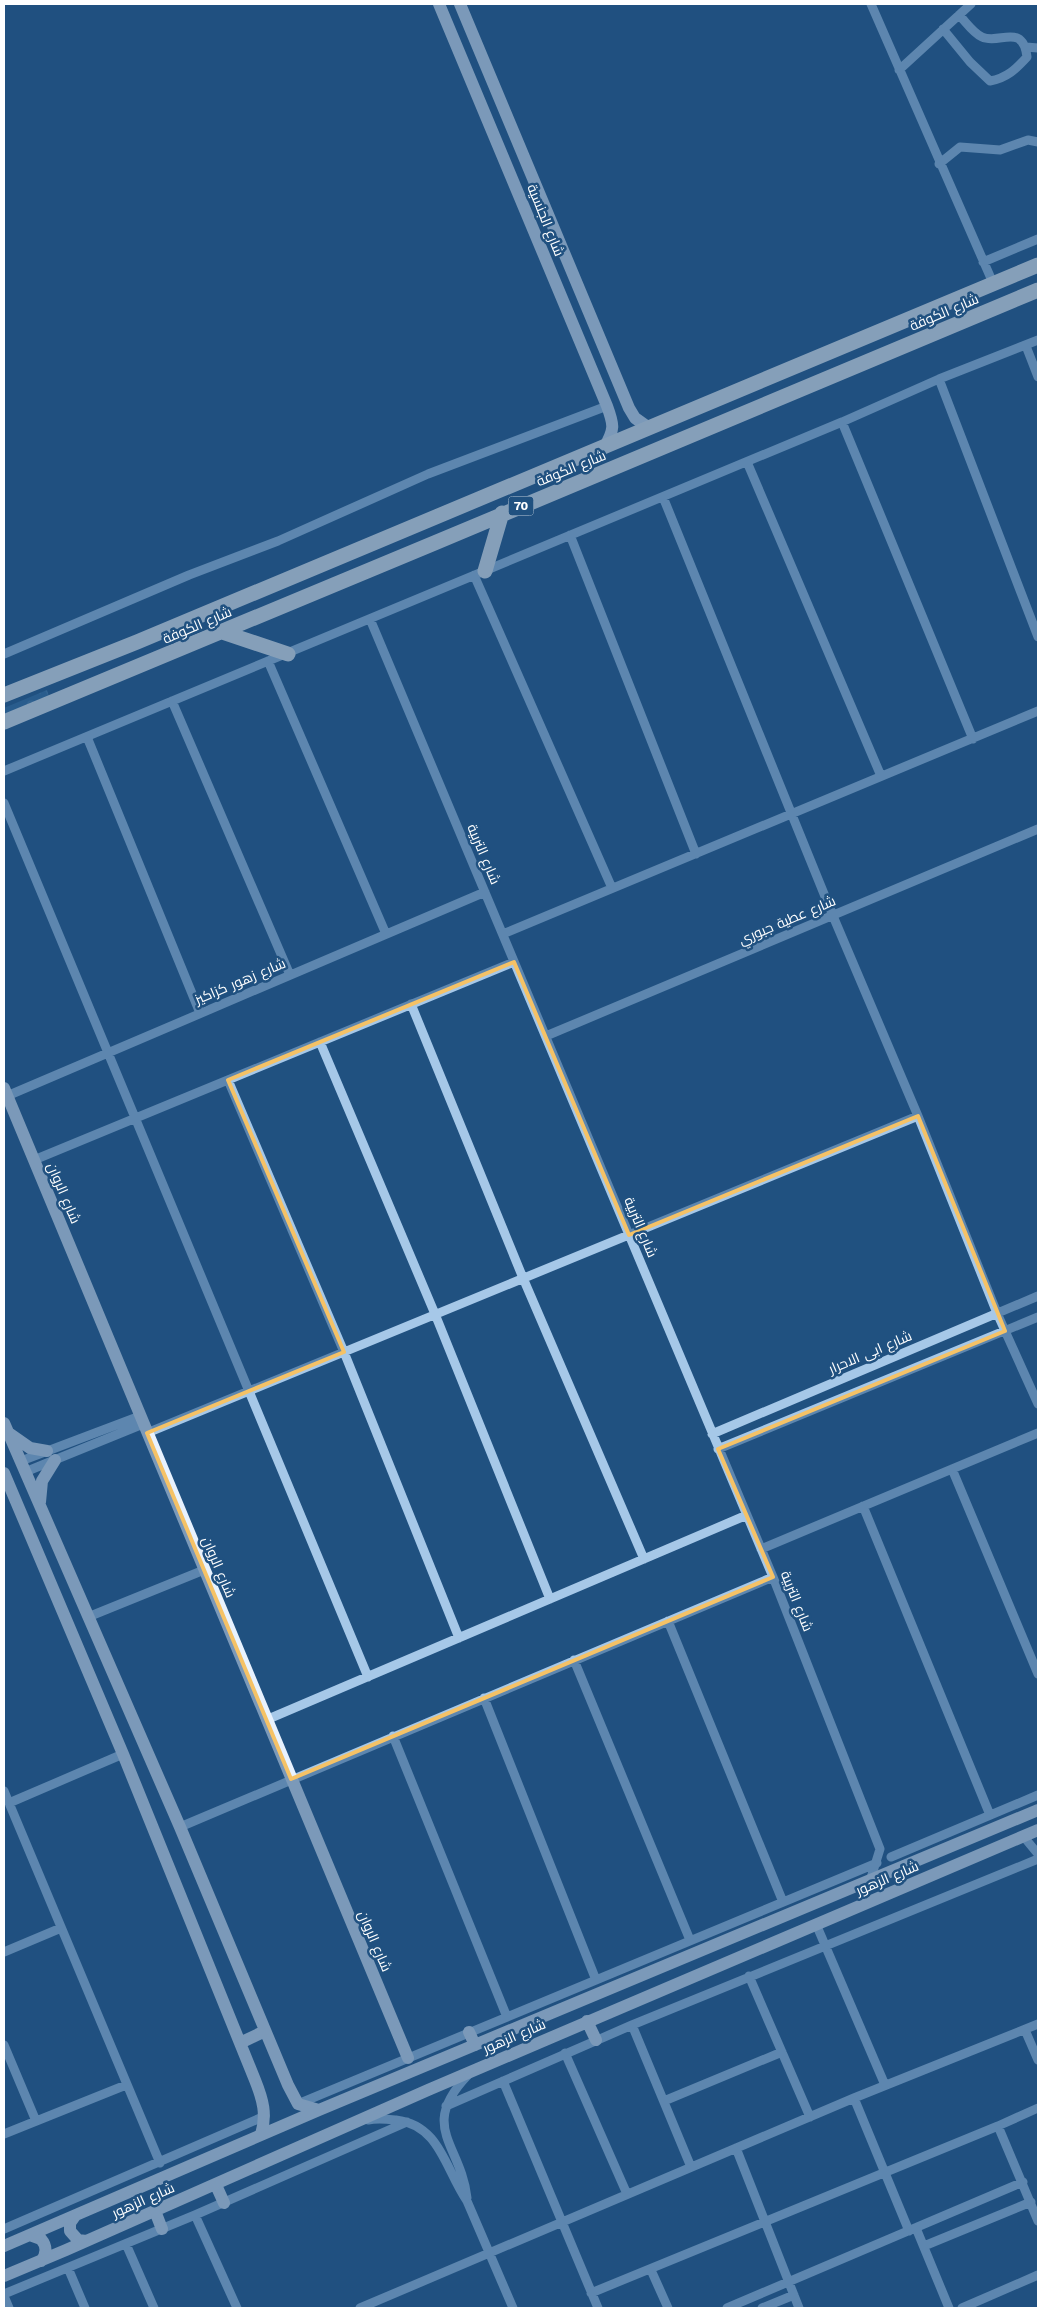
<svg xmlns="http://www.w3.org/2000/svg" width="1042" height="2312" viewBox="0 0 1042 2312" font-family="'Work Sans',Cairo,sans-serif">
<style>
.forest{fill:url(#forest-crowns)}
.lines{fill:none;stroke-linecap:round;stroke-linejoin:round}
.minor{stroke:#a6c8e8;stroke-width:9}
.major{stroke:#e8f2fe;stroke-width:12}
.highway{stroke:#fff;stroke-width:15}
.marked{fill:none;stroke:#f5c266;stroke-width:4;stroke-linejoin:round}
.labels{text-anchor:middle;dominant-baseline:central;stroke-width:5;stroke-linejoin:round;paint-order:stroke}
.shield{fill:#205180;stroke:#bccbd9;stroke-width:1}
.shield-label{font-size:12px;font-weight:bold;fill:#fff}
.street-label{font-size:14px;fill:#fff;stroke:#205180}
</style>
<defs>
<pattern id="forest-crowns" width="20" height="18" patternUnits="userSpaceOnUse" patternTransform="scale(1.25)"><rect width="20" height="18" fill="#346c9e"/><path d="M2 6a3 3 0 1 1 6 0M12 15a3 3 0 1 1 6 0" fill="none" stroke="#5282ad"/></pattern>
</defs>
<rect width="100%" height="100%" fill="#205180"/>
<path class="forest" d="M47 690 50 699 4 721V708Z"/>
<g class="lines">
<path class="minor" d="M871 4 993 283
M943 29 970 62 990 81C1007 78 1016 69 1027 57 1023 22 999 45 982 37 973 33 966 22 959 15
M1026 47 1038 48
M899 70 971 4
M939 164 960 147 1000 150 1028 140 1038 142
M983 262 1038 239
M1026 346 1038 377
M939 379 1038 637
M842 422 973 739
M747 462 881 776
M663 497 833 916 918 1116 997 1313 1038 1404
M570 535 696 854
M474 575 612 888
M370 619 773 1577 880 1849 870 1881
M4 654 189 575 278 541 428 474 607 406
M268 661 386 934
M172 701 290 975
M87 737 200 1013
M4 771 842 422 939 379 1038 340
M4 803 368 1677
M503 934 1038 711
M411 1004 523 1278 644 1559
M546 1036 1038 829
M320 1042 435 1314 550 1599
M228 1080 344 1352 459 1638
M7 1096 485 892
M34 1160 514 962
M147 1433 918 1116
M712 1434 1038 1296
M718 1449 1038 1317
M21 1461 140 1416
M952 1469 1038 1674
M25 1472 143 1424
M863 1506 990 1815
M761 1549 1038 1433
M88 1617 204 1570
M668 1621 783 1902
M574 1660 690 1940
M484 1698 596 1980
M266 1720 747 1515
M393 1736 507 2017
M4 1791 160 2163
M9 1803 123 1754
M180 1827 773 1577
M1024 1837 1038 1854
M891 1857 1038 1795
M816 1924 885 2085
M4 1952 61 1928
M749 1976 810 2117
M632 2025 691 2167
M1025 2030 1038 2060
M4 2045 36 2121
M565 2053 627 2194
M503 2081 598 2308
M854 2098 909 2231
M664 2101 782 2052
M298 2104 877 1863
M446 2106 632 2025 1038 1859
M368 2120C377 2118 386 2119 396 2120 440 2125 445 2169 467 2201L513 2308
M998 2126 1038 2221
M4 2134 126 2085
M736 2148 799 2308
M467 2198C461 2144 418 2127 468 2075
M195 2215 237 2308
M916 2228 949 2308
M4 2229 265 2116
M126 2244 154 2308
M924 2246 1031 2202
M68 2268 85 2308
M651 2270 668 2308
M591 2293 998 2126 1038 2108
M4 2294 195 2215 407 2122
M4 2296 9 2308
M360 2308 854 2098 1038 2024
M727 2308 1023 2182
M762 2308 794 2295
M962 2308 1038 2275"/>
<path class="major" d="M439 4 607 406C614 425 615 429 604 448
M460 4 629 408 635 418 649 428
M4 1088 408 2058
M4 1423 180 1827 288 2085 298 2104 319 2110
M10 1434 30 1448 47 1451
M4 1473 123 1754 255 2080C263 2100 267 2114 261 2135
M40 1502 42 1481 55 1460
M587 2021 596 2040
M469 2032 475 2045
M240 2043 265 2031
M216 2185 224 2203
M155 2211 162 2229
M75 2216 70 2223V2231L78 2240 86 2241
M30 2235 41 2239C47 2246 47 2254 41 2261
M4 2246 319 2110 1038 1810
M4 2276 66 2250 428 2090 1038 1830"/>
<path class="highway" d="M485 571 502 513
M222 632 288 654
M4 695 137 642 1038 265
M4 722C349 579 694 435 1038 290"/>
</g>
<path d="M0 0H1042V2312H0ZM514 962 629 1235 918 1116 1005 1331 718 1449 773 1577 291 1779 147 1433 344 1352 228 1080Z" fill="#205180" fill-opacity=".55" fill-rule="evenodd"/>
<path class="marked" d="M514 962 629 1235 918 1116 1005 1331 718 1449 773 1577 291 1779 147 1433 344 1352 228 1080Z"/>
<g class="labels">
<rect class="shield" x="508.5" y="496.5" width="25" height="19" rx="4"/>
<g class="shield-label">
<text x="521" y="506">70</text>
</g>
<g class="street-label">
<text transform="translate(546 220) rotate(68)">شارع الجنسية</text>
<text transform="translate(944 312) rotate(-23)">شارع الكوفة</text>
<text transform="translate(571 468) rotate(-22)">شارع الكوفة</text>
<text transform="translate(197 625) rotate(-23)">شارع الكوفة</text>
<text transform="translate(484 854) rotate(67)">شارع التربية</text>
<text transform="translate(787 920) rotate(-23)">شارع عطية جبوري</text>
<text transform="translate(240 981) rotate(-23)">شارع زهور كزاكيز</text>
<text transform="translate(64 1193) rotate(67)">شارع الروان</text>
<text transform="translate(641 1227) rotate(67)">شارع التربية</text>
<text transform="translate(870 1352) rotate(-23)">شارع ابی الاحرار</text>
<text transform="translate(219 1567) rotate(67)">شارع الروان</text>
<text transform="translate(797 1601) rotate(68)">شارع التربية</text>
<text transform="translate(887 1878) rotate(-23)">شارع الزهور</text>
<text transform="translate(375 1941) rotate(67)">شارع الروان</text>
<text transform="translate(514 2036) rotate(-23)">شارع الزهور</text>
<text transform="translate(143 2200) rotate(-24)">شارع الزهور</text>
</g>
</g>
<rect width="1042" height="2312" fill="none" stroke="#ffffff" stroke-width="10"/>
</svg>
